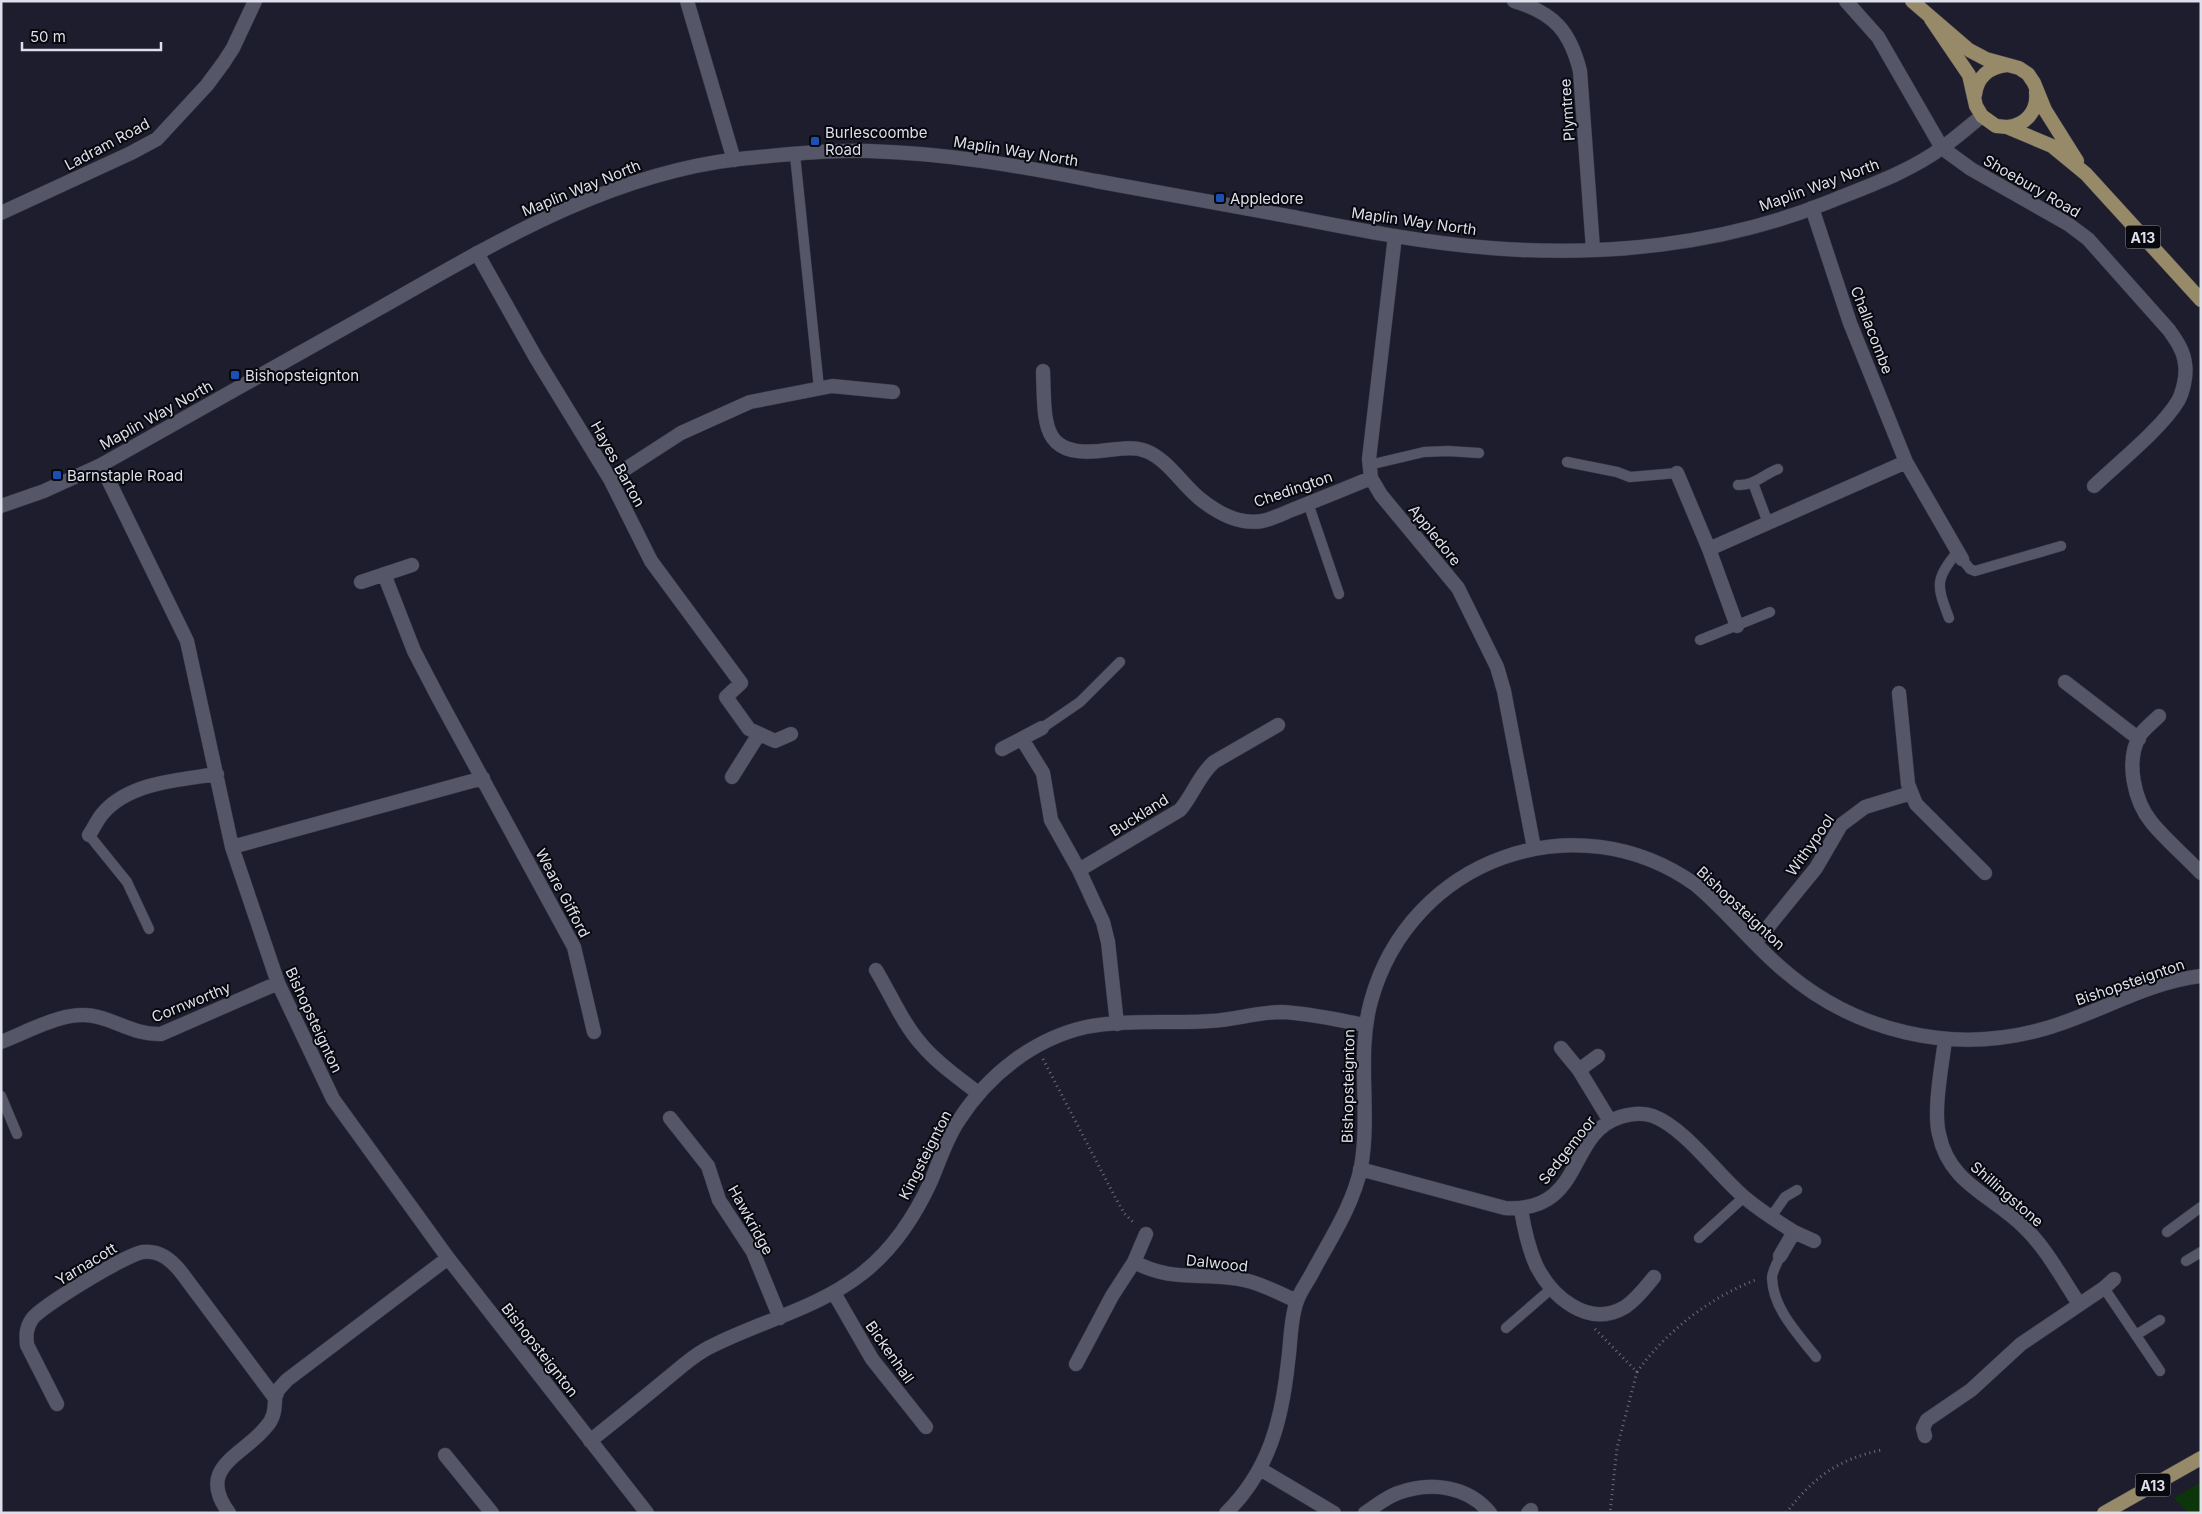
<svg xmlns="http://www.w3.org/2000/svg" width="2202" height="1514" viewBox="0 0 2202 1514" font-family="Inter,sans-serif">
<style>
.green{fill:#0c350b}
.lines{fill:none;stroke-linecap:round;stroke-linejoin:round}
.service-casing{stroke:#373744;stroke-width:11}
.minor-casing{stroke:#373744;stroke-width:15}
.tertiary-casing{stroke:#373744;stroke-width:15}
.primary-casing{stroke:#373744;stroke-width:15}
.path{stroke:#6b6b79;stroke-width:3;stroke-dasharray:1 4;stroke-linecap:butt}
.service{stroke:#565669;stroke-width:10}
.minor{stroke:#565669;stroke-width:14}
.tertiary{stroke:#565669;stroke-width:14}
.primary{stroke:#978a69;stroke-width:14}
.transit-dot{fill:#1a4fb4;stroke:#08080f;stroke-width:2}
.labels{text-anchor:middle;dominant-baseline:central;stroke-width:4;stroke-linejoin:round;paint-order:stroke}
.shield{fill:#08080f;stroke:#9e9ea8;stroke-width:1}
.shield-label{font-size:14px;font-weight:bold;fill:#dedfea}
.street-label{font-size:15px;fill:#dedfea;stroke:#08080f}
.poi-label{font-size:15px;fill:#dedfea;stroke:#08080f;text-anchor:start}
</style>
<rect width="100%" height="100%" fill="#1d1d2d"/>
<path class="green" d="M2201 1482V1513H2188L2174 1498Z"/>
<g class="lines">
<g class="service-casing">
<path id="service" d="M795 155 819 388
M1567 462 1617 472 1630 477 1677 473
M1369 465 1424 452 1448 451 1479 453
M1753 483 1768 523
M1738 485C1754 486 1764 474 1778 469
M1308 503 1339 594
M1962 559 1970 569 1975 571 2061 546
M1949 618C1936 584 1935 580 1958 551
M1700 640 1770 612
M1042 728 1080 702 1120 662
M89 835 127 882 149 929
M1 1096 17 1134
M1771 1217 1785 1197 1797 1190
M2167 1232 2201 1207
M1699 1238 1744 1197
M1780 1256C1778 1262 1772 1271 1772 1278 1773 1309 1798 1334 1816 1357
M2186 1261 2201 1252
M2104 1288 2160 1371
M1506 1328 1551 1289
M2136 1335 2160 1320"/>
</g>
<g class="minor-casing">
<path id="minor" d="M687 1 734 160
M1514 1C1554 13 1570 31 1580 71L1593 249
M1846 1 1878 37 1942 148 1971 169 2068 224 2088 239 2169 330C2176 340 2184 351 2185 364 2187 375 2183 392 2178 401 2162 428 2118 463 2094 486
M1812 208 1850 323 1906 462 1962 559
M1 213 131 153 157 139 207 85 224 62 233 48 255 1
M1395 236 1369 459 1371 478 1381 495 1458 588 1497 667 1504 691 1534 848
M477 253 536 358 610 479 651 561 741 683 726 697 749 729 775 741 791 734
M1043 371C1045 425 1040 460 1108 450 1120 449 1134 446 1146 451 1167 459 1182 484 1199 498 1216 512 1239 525 1262 521 1273 519 1286 512 1297 508 1322 498 1347 488 1371 478
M101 465 187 641 232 847 278 983 333 1099 448 1258 647 1513
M1677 473 1709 549 1737 626
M610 479 681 433 750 402 832 386 893 392
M1709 549 1906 462
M384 574 414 651 439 699 574 947 594 1032
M361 582 412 565
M2065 682 2139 739
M1899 693 1908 784 1916 804 1985 873
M2159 716C2153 722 2145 728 2140 735 2125 761 2134 801 2152 823 2167 841 2185 856 2201 873
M1022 739 1043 773 1051 820 1079 870 1103 922 1108 942 1117 1024
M1002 749 1042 728
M732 777 759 734
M89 835C94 828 98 818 104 812 131 782 180 780 217 774
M232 847 483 778
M1079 870 1180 810C1193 795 1199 775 1214 762L1278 725
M1755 943 1816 868 1841 825 1865 807 1911 793
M876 970C891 995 903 1024 922 1045 938 1064 959 1078 978 1093
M1945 1040C1942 1065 1933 1110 1939 1134 1949 1184 1992 1195 2024 1227 2046 1248 2062 1278 2079 1304
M1 1042C30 1031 67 1008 98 1017 121 1023 137 1035 161 1034L278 983
M1561 1048 1579 1070 1610 1121
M1579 1070 1598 1056
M670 1118 708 1166 719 1200 753 1252 780 1318
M1360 1169 1505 1208C1585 1213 1566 1134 1620 1117 1630 1114 1642 1112 1653 1116 1685 1128 1717 1174 1744 1197 1759 1210 1777 1221 1794 1232
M1521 1209C1524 1228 1528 1247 1536 1265 1551 1296 1588 1329 1625 1307 1637 1299 1645 1288 1654 1277
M1780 1256 1794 1232 1814 1241
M1134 1262C1171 1281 1193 1273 1232 1278 1255 1280 1276 1292 1297 1301
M834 1293 872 1359 926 1427
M1076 1364 1112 1296 1134 1262 1146 1234
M275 1398 278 1390 287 1380 448 1258
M57 1404 27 1345C26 1335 26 1328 32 1319 40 1307 127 1254 143 1252 160 1250 171 1260 181 1272L275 1398C275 1409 274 1419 266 1427 243 1456 195 1467 229 1513
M1925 1436 1923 1428 1927 1420 1971 1390 2021 1344 2104 1288 2114 1279
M590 1441C615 1421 640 1401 664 1381 680 1368 696 1353 714 1345 764 1320 819 1308 864 1272 894 1248 915 1216 931 1181 940 1160 946 1139 959 1120 988 1075 1033 1039 1086 1027 1125 1019 1170 1024 1210 1021 1234 1020 1257 1012 1281 1012 1309 1013 1338 1020 1365 1025
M445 1455 492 1513
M1260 1469 1334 1513
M1226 1513C1269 1471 1282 1420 1288 1362 1291 1342 1290 1319 1297 1301 1300 1292 1306 1284 1311 1275 1329 1241 1353 1206 1361 1167 1371 1112 1356 1055 1371 1001 1410 859 1576 799 1696 885 1726 910 1750 941 1780 967 1853 1032 1953 1056 2047 1028 2099 1013 2147 982 2201 976
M1365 1513C1376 1506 1386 1497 1398 1493 1431 1481 1468 1486 1490 1513
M1528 1513 1531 1510"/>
</g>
<g class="tertiary-casing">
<path id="tertiary" d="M1 506 44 491 101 465C194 413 287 360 380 308 493 244 607 174 739 159 781 155 825 150 868 151 945 153 1021 166 1096 181 1162 193 1228 205 1293 217 1359 230 1424 243 1491 248 1603 257 1721 245 1826 203 1865 187 1908 173 1943 147 1956 138 1969 126 1982 116"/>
</g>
<g class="primary-casing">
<path id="primary" d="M1912 1 1969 50 1986 59 2019 68 2028 74 2034 83 2045 110 2077 161
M1931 19 1969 75 1976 106 1982 116 1996 126 2007 127 2052 146 2086 174 2201 300
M1975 95C1977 77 1989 67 2007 65
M2007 127C2026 125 2038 111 2036 92
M2104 1513 2201 1458"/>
</g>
<path class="path" d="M1043 1059 1115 1197 1124 1213 1135 1224
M1595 1329 1637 1372 1617 1448 1610 1513
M1637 1372C1666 1331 1712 1296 1758 1279
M1786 1513C1814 1477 1837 1460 1881 1450"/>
<use href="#service" class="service"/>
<use href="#minor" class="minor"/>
<use href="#tertiary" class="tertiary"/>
<use href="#primary" class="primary"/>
</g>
<g class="transit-dot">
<rect x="810" y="136" width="10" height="10" rx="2.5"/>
<rect x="1215" y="193" width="10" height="10" rx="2.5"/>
<rect x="230" y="370" width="10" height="10" rx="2.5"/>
<rect x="52" y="470" width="10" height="10" rx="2.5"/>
</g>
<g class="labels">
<g class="shield">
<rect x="2125.5" y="225.5" width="35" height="23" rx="4"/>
<rect x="2135.5" y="1473.5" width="35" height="23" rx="4"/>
</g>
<g class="shield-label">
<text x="2143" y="237">A13</text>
<text x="2153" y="1485">A13</text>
</g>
<g class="street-label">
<text transform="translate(1567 110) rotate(-94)">Plymtree</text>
<text transform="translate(107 144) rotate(-28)">Ladram Road</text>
<text transform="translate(1016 151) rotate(9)">Maplin Way North</text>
<text transform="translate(1819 185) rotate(-20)">Maplin Way North</text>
<text transform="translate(2032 186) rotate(30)">Shoebury Road</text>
<text transform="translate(581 188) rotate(-22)">Maplin Way North</text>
<text transform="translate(1414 221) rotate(8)">Maplin Way North</text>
<text transform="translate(1872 330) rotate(69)">Challacombe</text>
<text transform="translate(156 415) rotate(-29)">Maplin Way North</text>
<text transform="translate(618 464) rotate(61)">Hayes Barton</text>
<text transform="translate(1293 489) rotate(-19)">Chedington</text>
<text transform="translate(1435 535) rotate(51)">Appledore</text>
<text transform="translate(1139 815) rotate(-32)">Buckland</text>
<text transform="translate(1810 845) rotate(-55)">Withypool</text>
<text transform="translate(563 893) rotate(62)">Weare Gifford</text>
<text transform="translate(1741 908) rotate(43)">Bishopsteignton</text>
<text transform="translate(2130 982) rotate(-19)">Bishopsteignton</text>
<text transform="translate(191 1002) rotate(-22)">Cornworthy</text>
<text transform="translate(314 1020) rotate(65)">Bishopsteignton</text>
<text transform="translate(1348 1086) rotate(-89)">Bishopsteignton</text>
<text transform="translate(1567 1150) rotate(-52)">Sedgemoor</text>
<text transform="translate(925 1155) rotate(-63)">Kingsteignton</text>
<text transform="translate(2007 1194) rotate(41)">Shillingstone</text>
<text transform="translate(751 1220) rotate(61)">Hawkridge</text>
<text transform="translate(1217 1263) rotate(6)">Dalwood</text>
<text transform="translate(86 1264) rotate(-31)">Yarnacott</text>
<text transform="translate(540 1350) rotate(52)">Bishopsteignton</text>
<text transform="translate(890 1352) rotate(55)">Bickenhall</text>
</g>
<g class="poi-label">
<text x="825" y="132">Burlescoombe<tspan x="825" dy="17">Road</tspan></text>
<text x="1230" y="198">Appledore</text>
<text x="245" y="375">Bishopsteignton</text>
<text x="67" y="475">Barnstaple Road</text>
</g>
</g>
<rect width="2202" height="1514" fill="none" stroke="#dedfea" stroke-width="5"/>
<path d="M22 42v8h139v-8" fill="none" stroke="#dedfea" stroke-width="2.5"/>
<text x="30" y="42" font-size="15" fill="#dedfea" stroke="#08080f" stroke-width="4" paint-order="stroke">50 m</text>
</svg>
